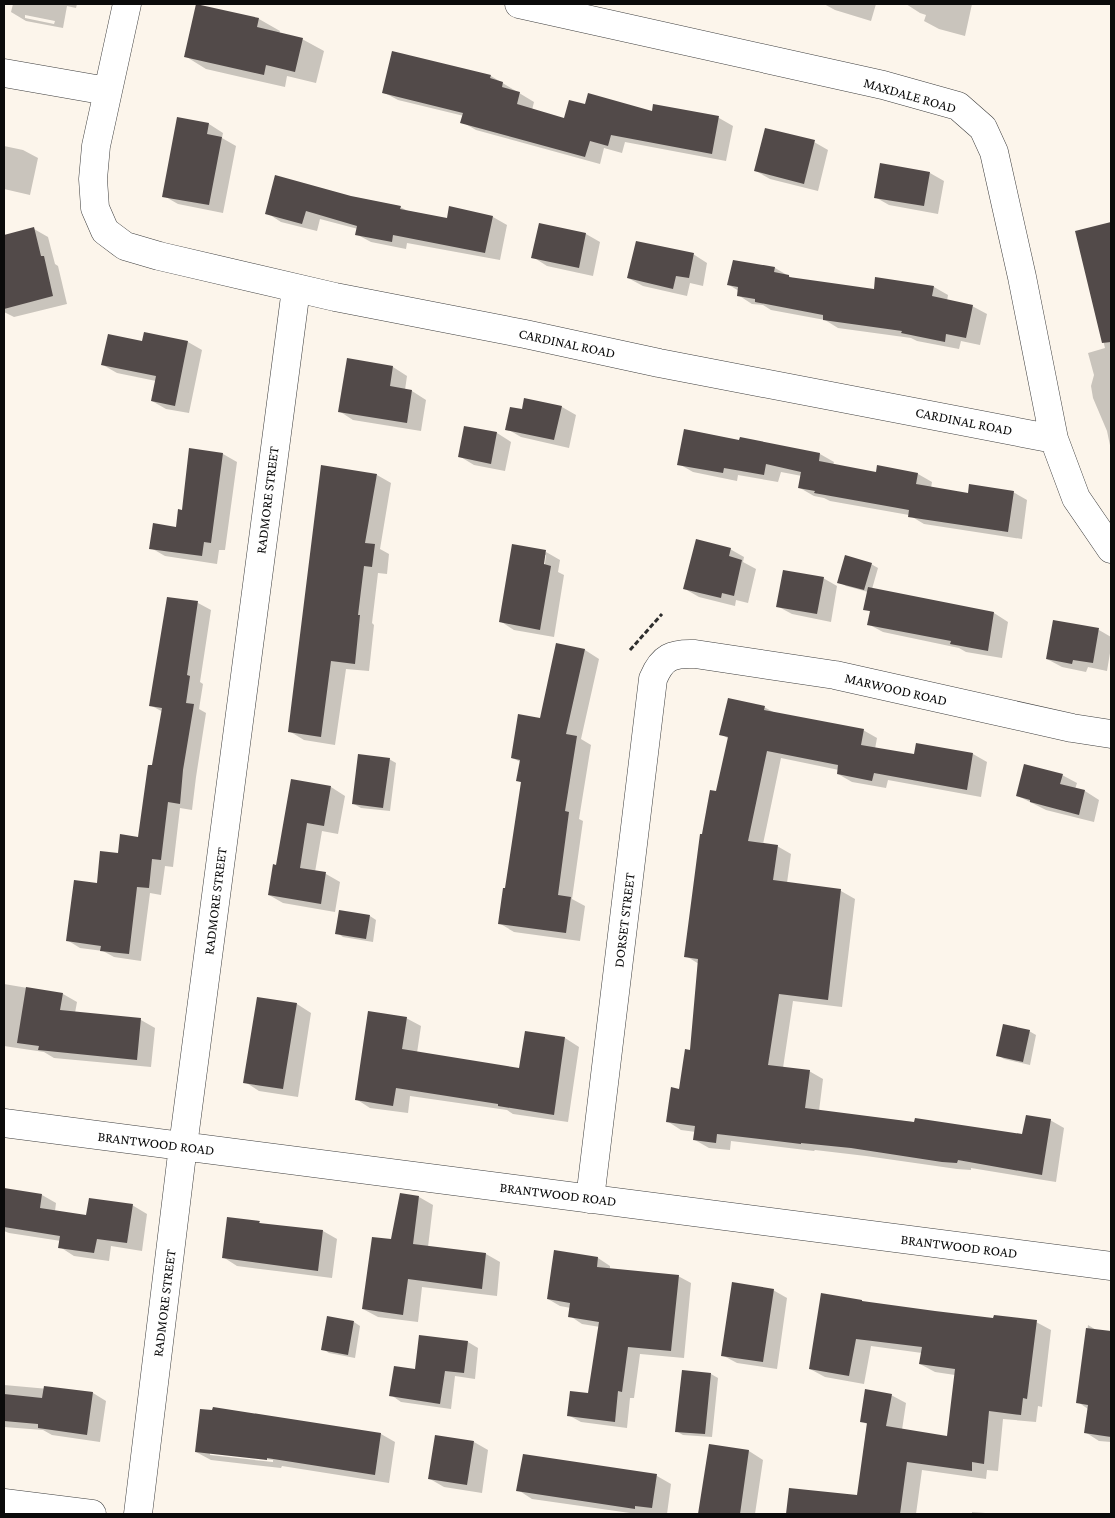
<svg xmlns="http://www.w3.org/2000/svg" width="1115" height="1518" viewBox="0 0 1115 1518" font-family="'Crimson Pro',serif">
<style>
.shadow{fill:#0003;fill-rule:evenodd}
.building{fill:#524a49}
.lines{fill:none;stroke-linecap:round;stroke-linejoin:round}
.minor-casing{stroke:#3e3e3e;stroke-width:29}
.path{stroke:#2d2d2d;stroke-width:3;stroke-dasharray:5 2.5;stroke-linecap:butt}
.minor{stroke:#fff;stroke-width:28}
.labels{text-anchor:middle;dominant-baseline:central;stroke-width:5;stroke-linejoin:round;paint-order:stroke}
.street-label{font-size:14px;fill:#0b0b0b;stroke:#fff}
</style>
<rect width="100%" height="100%" fill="#fcf5eb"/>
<path class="shadow" d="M13 4H77L76 8 67 6 63 28 26 21 11 12ZM25 15 55 21 54 24 25 18Z
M824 4H876L871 21 835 10Z
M906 4H972L965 36 939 29 924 21 926 15 920 13Z
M259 19 280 31 279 34 302 39 324 51 316 83 287 76 285 87 206 69 185 56Z
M393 52 491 76 534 102 532 110 565 120 586 106 719 118 733 126 726 161 625 142 622 153 604 148 600 164 476 130 462 122 464 116 398 100 383 92Z
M178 119 209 124 223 133 222 138 236 146 223 213 178 204 164 196Z
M814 142 828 150 818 191 770 179 756 171Z
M4 146 23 150 38 158 30 195 4 189Z
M930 173 944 181 938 214 889 205 875 197Z
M351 197 400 207 408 211 448 219 450 208 493 217 507 225 500 260 407 243 406 249 371 242 356 234 358 229 320 219 317 231 281 222 267 213Z
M1111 223V450L1107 431 1093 398 1091 386 1094 375 1088 353 1105 348 1076 232Z
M540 224 586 234 600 242 593 276 547 266 533 257Z
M34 229 48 237 55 264 58 266 67 304 14 317 4 312V236Z
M693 254 707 263 703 286 690 283 687 296 643 286 628 278Z
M734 261 775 268 794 279 875 290 934 287 948 295 947 301 972 306 987 314 980 345 961 341 959 349 917 341 911 338 838 328 825 320 771 310 763 305 752 304 738 295 739 291 729 285Z
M145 333 188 342 202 350 189 413 166 409 152 401 156 381 117 373 103 365 143 343Z
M348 359 393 367 407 376 405 390 412 391 426 400 421 431 353 420 339 411Z
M562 407 576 415 569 448 521 437 507 429 523 411Z
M465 427 497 433 511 442 505 471 474 465 459 456Z
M740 441 820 454 834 462 833 465 877 473 918 474 932 482 931 488 969 494 1013 492 1027 500 1022 539 924 524 909 515 830 501 824 498 814 496 800 488 802 476 781 472 778 482 738 475 737 481 693 472 679 464Z
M191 450 223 454 237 462 225 550H219L217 564 165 556 151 548 177 528 183 511Z
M377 475 391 483 380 549 389 554 387 574 378 573 372 623 374 625 369 671 346 669 335 745 304 740 289 731Z
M730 549 744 557 743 562 756 569 748 603 736 600 735 606 699 597 685 589Z
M546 552 560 560 558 572 564 575 554 637 514 630 500 621ZM544 555H546L544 571Z
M871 564 878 568 872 589 994 613 1008 622 1002 658 966 652 959 648 883 632 868 624 871 612 865 609 868 592 846 586 839 582Z
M823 578 837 586 831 622 792 614 777 606Z
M168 598 198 603 211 610 200 682 203 684 199 709 206 713 196 777 192 810 180 808 173 867 165 866 161 895 150 893 141 961 114 957 103 951 80 948 67 940 98 885 119 854 139 838 163 712 150 705Z
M1099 630 1111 637V647L1107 671 1088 667 1086 672 1062 667 1047 659Z
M557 644 585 650 599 659 581 739 591 745 579 819 583 821 572 899 585 906 580 941 514 932 499 923 506 889 522 783 518 780 521 762 512 758 541 720Z
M764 707 775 713 863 730 877 738 875 749 915 755 973 754 987 762 981 797 888 780 886 788 852 782 838 774 839 770 781 758 763 844 777 846 791 854 787 883 841 891 855 899 842 1007 793 1001 783 1068 809 1071 823 1079 819 1111 1023 1135 1050 1120 1064 1128 1056 1182 971 1168V1170L957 1169 866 1156 815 1150 814 1151 731 1141 730 1150 709 1148 695 1140 696 1132 681 1130 667 1121 680 1090 691 1051 699 964 686 956 703 835 717 792 729 739 721 734Z
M389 759 396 763 390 811 361 808 354 804Z
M1062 775 1077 783 1075 789 1085 791 1099 800 1094 822 1046 810 1018 796Z
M331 787 345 796 338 834 322 831 315 872 326 874 340 882 335 912 283 903 269 895 277 866Z
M370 916 376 920 373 942 343 937 337 933Z
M4 984 63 994 77 1002 75 1013 141 1020 155 1028 151 1067 54 1058 44 1052 4 1046Z
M258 998 297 1004 311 1013 298 1097 259 1091 245 1082Z
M406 1018 421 1026 417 1053 520 1069 526 1032 565 1038 579 1047 568 1122 513 1114 507 1110 410 1096 408 1113 370 1108 356 1099Z
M1029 1031 1036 1035 1030 1065 1004 1059 998 1055Z
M4 1189 42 1195 56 1203 55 1211 87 1216 132 1205 147 1214 142 1251 111 1246 109 1261 74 1256 60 1247 61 1241 9 1233 4 1231Z
M419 1197 433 1205 428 1247 486 1254 500 1262 497 1296 422 1287 418 1322 378 1317 363 1309 392 1241Z
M259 1222 263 1225 323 1231 337 1239 332 1278 237 1266 223 1257Z
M598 1258 610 1266V1269L678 1276 691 1283 684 1358 640 1354 634 1398H630L627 1428 581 1422 568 1415 590 1394 600 1327 582 1324 570 1316 571 1308 560 1306 548 1299Z
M773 1290 787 1298 777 1369 737 1363 722 1355Z
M866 1303 994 1320 1036 1322 1051 1330 1042 1407 1038 1406 1036 1422 1003 1419 998 1471 987 1470 986 1479 922 1470 916 1514H787L790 1490 858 1496 867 1424 862 1421 891 1395 906 1403 902 1430 948 1437 955 1375 935 1372 920 1364 922 1353 871 1346 864 1384 825 1377 810 1369Z
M354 1322 360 1326 355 1358 329 1353 323 1349Z
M1088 1325 1111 1339V1442L1099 1441 1085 1432 1088 1409 1078 1402Z
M468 1342 478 1348 475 1379 455 1376 451 1409 401 1402 391 1395 416 1371Z
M711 1374 718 1378 712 1437 683 1435 676 1431Z
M4 1385 93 1393 106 1401 100 1442 52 1435 43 1430 4 1427Z
M214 1408 381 1434 395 1442 389 1483 282 1466 281 1468 211 1460 196 1452ZM210 1453 273 1460V1462L210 1455Z
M474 1442 488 1450 482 1493 444 1487 430 1479Z
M710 1445 749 1451 763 1460 755 1514H700Z
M524 1455 657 1476 671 1484 667 1514H637L532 1499 518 1490Z
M972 1512 999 1514H972Z"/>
<path class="building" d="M196 4 259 18 257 27 303 38 295 72 266 65 264 75 184 57Z
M392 51 491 75 490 78 503 82 502 87 520 92 517 104 564 118 569 100 585 104 588 93 652 111 653 104 719 116 712 154 611 135 608 146 590 141 585 157 460 123 463 113 382 93Z
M177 117 209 123 207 134 222 137 209 205 162 197Z
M765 128 815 140 804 184 754 171Z
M880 163 930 172 924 206 874 198Z
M275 175 351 196 401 206 400 209 447 218 449 206 493 216 485 253 393 235 392 242 355 235 357 226 306 211 302 224 265 214Z
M1111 222V342L1102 343 1075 231Z
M539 223 586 233 579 268 531 258Z
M34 227 41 256H44L53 296 4 309V235Z
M636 241 694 253 689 278 676 276 673 289 627 278Z
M733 260 775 267 774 272 789 275V277L874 289 875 277 934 286 932 296 973 305 966 338 946 334 945 342 901 333 902 331 823 320V315L755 302V299L737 296 738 287 727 285Z
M144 332 188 341 175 406 151 401 156 376 101 365 108 334 142 341Z
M347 358 393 366 390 386 412 390 407 423 338 412Z
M524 398 562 406 554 440 505 430 510 407 522 409Z
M464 426 497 432 491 464 458 457Z
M684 429 739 440 740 437 820 453 819 461 876 472 877 465 918 473 916 484 968 493 969 484 1014 491 1008 532 908 517 909 510 814 493 815 491 798 488 801 472 766 464 764 475 724 468 723 473 677 465Z
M189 448 223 453 211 543 204 542 202 556 149 549 153 523 176 527 178 509 182 510Z
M321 465 377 474 365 543 375 544 372 567 364 566 358 615H360L355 664 331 661 321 737 288 732Z
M696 539 731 548 729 556 742 560 734 596 722 593 721 598 683 589Z
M512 544 546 550 544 564 551 566 540 630 499 622Z
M845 555 872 563 864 590 837 583Z
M783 570 824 577 817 614 776 607Z
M868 587 994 612 988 651 950 644 951 641 867 625 870 611 863 610Z
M167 597 198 601 187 675 190 676 186 703 194 704 183 770 180 804 168 802 161 860 152 859 149 888 137 887 129 954 100 951 101 946 66 941 74 880 97 883 100 851 118 853 120 834 138 837 148 765H152L162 708 149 706Z
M1053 620 1099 628 1093 663 1073 660 1072 664 1046 659Z
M556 643 585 649 566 734 577 736 565 811 569 812 558 895 571 897 566 933 498 924 503 888H505L521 782 516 781 520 760 511 758 518 714 540 718Z
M728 698 765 706 764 710 864 729 861 745 914 754 916 743 973 753 967 790 874 773 872 781 837 774 838 765 767 751 748 841 778 845 773 880 841 889 828 1000 779 994 768 1065 810 1070 805 1108 914 1122 915 1118 1022 1134 1026 1115 1051 1119 1042 1175 958 1160 957 1163 942 1162 851 1148 801 1143V1144L717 1134 716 1143 693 1140 695 1126 666 1122 671 1087 679 1089 685 1049 690 1050 698 959 684 957 700 834H702L710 790 716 791 728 737 719 735Z
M358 754 390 758 383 808 352 804Z
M1024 764 1063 774 1060 784 1085 790 1079 815 1030 802V800L1016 796Z
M291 779 331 786 324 826 307 823 300 868 326 872 321 904 268 895 273 864 276 865Z
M339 910 370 915 366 939 335 934Z
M26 987 63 993 60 1010 141 1018 137 1060 38 1050 39 1046 17 1043Z
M257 997 297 1003 283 1089 243 1083Z
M368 1011 407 1017 402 1049 519 1068 525 1031 565 1037 554 1115 498 1106V1104L396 1088 393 1106 355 1100Z
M1003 1024 1030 1030 1023 1062 996 1056Z
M4 1188 42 1194 40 1208 86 1215 89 1198 133 1204 127 1243 97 1239 94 1253 58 1248 60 1236 4 1227Z
M400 1193 419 1196 413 1244 486 1253 482 1289 408 1279 403 1315 362 1309 372 1237 391 1239Z
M227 1217 260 1221 259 1223 323 1230 318 1271 222 1258Z
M554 1250 598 1257 597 1267 679 1275 671 1351 628 1347 622 1392 618 1391 615 1422 567 1416 570 1391 588 1393 599 1322 568 1317 570 1303 547 1299Z
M732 1282 774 1289 763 1362 721 1356Z
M821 1293 862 1300V1301L935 1311 993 1318 994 1315 1037 1320 1027 1399 1023 1398 1021 1415 989 1411 984 1464 972 1462V1471L907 1462 900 1514H786L789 1488 857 1495 867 1423 878 1425 860 1422 865 1389 892 1394 886 1426 947 1436 955 1369 919 1364 922 1347 856 1339 849 1376 809 1369Z
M327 1316 354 1321 348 1355 321 1350Z
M1086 1328 1111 1331V1437L1084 1433 1088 1405 1076 1403Z
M419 1335 468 1341 464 1373 445 1371 440 1404 389 1396 394 1366 415 1369Z
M682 1370 711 1373 705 1434 675 1432Z
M44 1386 93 1392 87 1435 38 1428V1424L4 1421V1394L42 1398Z
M213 1407 381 1433 375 1475 267 1458V1460L195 1452 200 1409 212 1410Z
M435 1435 474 1441 467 1485 428 1479Z
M709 1444 749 1450 740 1514H698Z
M523 1454 657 1474 652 1508 635 1506V1509L516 1491Z"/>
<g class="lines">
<g class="minor-casing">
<path id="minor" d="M127 4 96 146 93 179 95 208 105 231 125 246 159 256 335 297 525 334 659 363 1054 439 1076 498 1111 549
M519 4 883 85 958 106 983 128 994 152 1022 277 1054 439
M4 73 107 91
M4 1123 1111 1266
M590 1199 653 679C662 657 672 653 695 654L835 675 1072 728 1111 734
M4 1503 92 1514
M138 1514 183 1146 296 289"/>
</g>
<path class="path" d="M630 650 662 614"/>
<use href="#minor" class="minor"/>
</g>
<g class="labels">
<g class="street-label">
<text transform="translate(910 95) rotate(16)">MAXDALE ROAD</text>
<text transform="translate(567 343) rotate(12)">CARDINAL ROAD</text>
<text transform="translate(964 421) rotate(11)">CARDINAL ROAD</text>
<text transform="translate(267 500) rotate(-83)">RADMORE STREET</text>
<text transform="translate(896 689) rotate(13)">MARWOOD ROAD</text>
<text transform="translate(215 901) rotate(-83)">RADMORE STREET</text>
<text transform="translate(624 920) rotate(-83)">DORSET STREET</text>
<text transform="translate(156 1143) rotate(7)">BRANTWOOD ROAD</text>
<text transform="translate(558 1194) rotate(7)">BRANTWOOD ROAD</text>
<text transform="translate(959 1246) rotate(7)">BRANTWOOD ROAD</text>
<text transform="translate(164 1303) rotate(-83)">RADMORE STREET</text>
</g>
</g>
<rect width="1115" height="1518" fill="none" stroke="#0b0b0b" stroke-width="10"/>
</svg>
